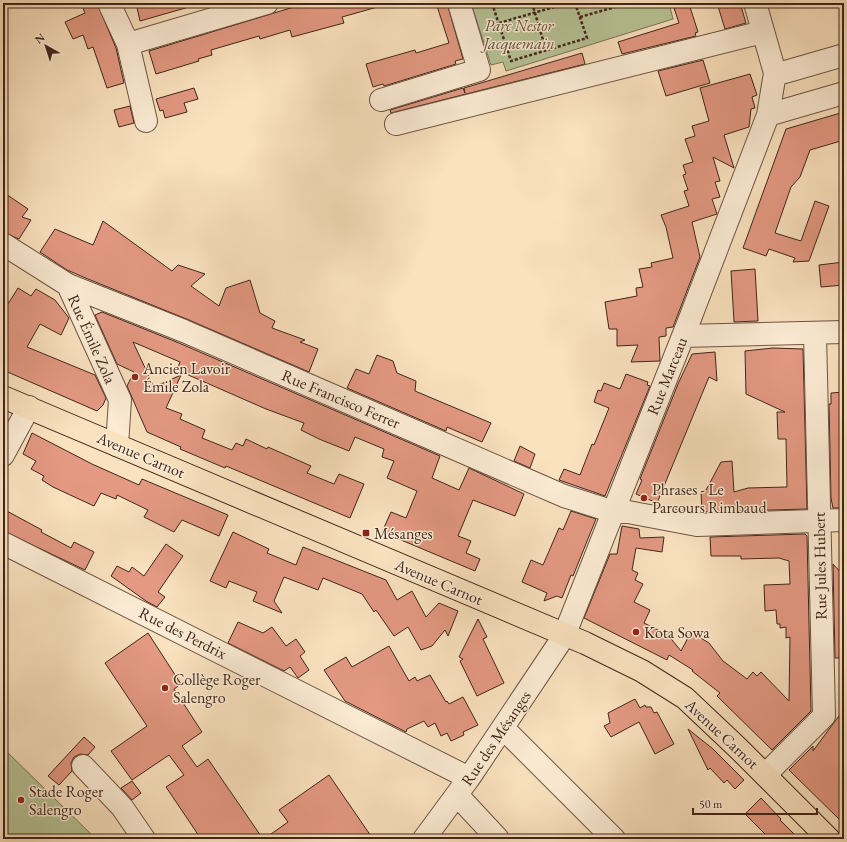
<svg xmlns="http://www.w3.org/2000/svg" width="847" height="842" viewBox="0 0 847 842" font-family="'EB Garamond',serif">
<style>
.green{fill:#b7c497;stroke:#7c7459}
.building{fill:#e39982;stroke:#40251b}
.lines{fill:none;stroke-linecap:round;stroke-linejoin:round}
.minor-casing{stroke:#6e5444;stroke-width:24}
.major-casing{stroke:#40251b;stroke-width:24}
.path{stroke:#40251b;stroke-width:2.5;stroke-dasharray:3 2;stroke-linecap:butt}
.minor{stroke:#fcecd5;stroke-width:22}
.major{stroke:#fae2bf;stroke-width:22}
.poi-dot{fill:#8f2418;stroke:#fcecd5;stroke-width:1.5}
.labels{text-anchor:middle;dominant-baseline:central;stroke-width:3;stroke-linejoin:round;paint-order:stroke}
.park-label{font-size:16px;font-style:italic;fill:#5e4d3a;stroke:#fcecd5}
.street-label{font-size:16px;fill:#40251b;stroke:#fcecd5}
.poi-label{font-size:16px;fill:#40251b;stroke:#fcecd5;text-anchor:start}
</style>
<rect width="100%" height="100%" fill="#fae2bf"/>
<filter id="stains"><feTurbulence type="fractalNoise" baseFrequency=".005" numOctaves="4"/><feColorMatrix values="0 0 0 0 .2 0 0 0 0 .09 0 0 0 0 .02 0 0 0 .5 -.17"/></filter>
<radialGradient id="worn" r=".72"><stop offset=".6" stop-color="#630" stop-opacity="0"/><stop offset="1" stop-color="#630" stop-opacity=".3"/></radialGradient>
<path class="green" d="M471 3H669L673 19 506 71 503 62 491 65Z
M3 748 96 839H3Z"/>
<path class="building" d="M81 3H97L116 48 124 83 107 88 93 47 88 49 83 35 73 39 65 22 85 13Z
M136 3H189V7L140 21Z
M307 3H380L381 6 342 17 344 23 292 37 290 30 260 39 259 36 211 50 212 55 198 59 199 61 156 74 149 51Z
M436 3H447L463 59 455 61 456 64 384 86 383 84 373 87 366 64 415 50 416 53 449 43Z
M717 3H740L746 23 725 29Z
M689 4 698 32 695 33 696 36 622 54 618 42 679 23 674 8Z
M582 53 585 64 391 113 390 110 463 88 465 93 464 88Z
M703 60 710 83 666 96 658 71Z
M750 74 757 95 752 97 755 108 751 109 749 127 724 135 734 168 713 157 720 181 715 182 720 197 712 199 717 214 692 222 700 257 673 327 666 328V336L659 337 660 361 631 362 638 345 617 346V329H609L605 302 637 296 636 288 643 287 639 269 652 267 651 263 673 258 666 227 661 215 689 206 684 191 688 190 683 175 686 174 683 165 693 162 685 139 695 136 692 126 709 121 700 88Z
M194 88 198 99 184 103 187 112 165 118 163 110 160 111 156 99Z
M130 106 134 123 119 127 114 110Z
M844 112V140L810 150 800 177 791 187 775 233 801 241 815 201 829 206 809 261 793 262 795 258 769 249 766 256 743 248 786 129Z
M3 192 28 209 22 217 31 220 19 239 3 232Z
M103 221 172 271 178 265 205 274 191 286 219 306 226 288 250 280 260 313 275 321 272 328 305 340 300 342 318 349 309 372 189 320 88 279 67 270 40 252 55 229 93 245Z
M844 262V285L821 287 819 265Z
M755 269 758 321 734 322 731 271Z
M18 288 31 296 36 289 55 300 69 318 61 335 40 324 27 347 95 375 106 398 103 405 97 411 3 370V334L8 322 3 319V302L8 304Z
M102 312 179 343 440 456 432 478 459 490 469 468 524 494 515 516 473 500 458 536 471 541 466 553 480 559 475 571 382 532 391 512 406 518 417 491 387 478 394 461 382 457 384 449 355 437 349 451 319 439 301 430 304 423 266 409 177 370 180 362 133 342 154 387 181 375 166 408 182 414 180 419 205 430 202 438 232 450 236 443 243 446 246 439 267 449 268 447 311 466 307 473 334 484 339 474 364 484 350 518 226 466 225 468 180 449 181 447 147 432 127 386 134 372 117 364 95 315Z
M773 348 803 349 807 509 702 512 701 491 706 490 721 462 732 461 734 492 748 488 787 487 786 439H778L777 412H785L746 394 745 351Z
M715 352 717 381 709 377 657 503 636 494 642 480 640 479 678 384 692 354Z
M377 355 393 361 397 373 416 381 415 391 491 423 482 442 447 427 446 431 347 388 356 369 369 374Z
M626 374 648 382 647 385 650 386 605 496 559 480 564 469 580 475 592 444 594 445 609 408 594 402 598 390 601 391 604 383 620 389Z
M844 392V508H833L831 498 829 404H831V393Z
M32 433 92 464 139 485 142 479 228 515 219 536 182 520 174 532 144 517 148 510 117 495 116 499 101 493 94 506 53 487 42 480 44 476 31 469 36 461 23 454Z
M520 446 535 454 530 468 514 461Z
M3 509 42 530 41 532 71 548 74 542 94 552 85 570 3 531Z
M571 511 596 519 573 576 571 575 562 598 557 596 544 601 547 593 522 582 531 560 543 565 559 528 563 530Z
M622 526 639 529 640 538 664 537 662 552 636 548 632 570 638 573 635 580 643 584 634 602 650 610 644 623 668 635 681 651 691 632 709 643 723 661 747 679 753 672 757 676 761 672 789 701 790 637 786 638V627L780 628V624H777L776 610 765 611 764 585 790 584 789 561 779 558 741 559V556H711L710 537 805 534 807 536 811 711 772 750 717 696 720 693 692 671 693 670 669 655 667 660 584 618 610 554H617Z
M233 532 269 549 267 553 296 565 303 547 386 580 397 600 412 591 426 617 439 603 458 611 448 636 445 630 432 646 421 650 408 627 394 636 376 610 374 612 362 594 323 578 318 590 284 577 274 601 282 613 253 601 257 592 229 581 226 588 210 581Z
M166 544 183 556 158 592 165 597 157 607 146 601 111 576 117 566 129 572 132 567 144 576Z
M833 564 844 576V658H835Z
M478 619 487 637 483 639 504 683 477 696 460 661 463 659 459 657Z
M238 622 263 633 272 627 286 646 296 639 305 652 300 656 309 670 298 678 290 667 284 671 228 643Z
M148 633 181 684 174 689 202 732 182 746 197 767 208 759 263 839H201L166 787 184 775 169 755 132 780 111 751 147 726 105 663Z
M389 646 409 681 415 677 417 681 430 675 446 702 447 701 449 704 463 697 478 725 463 732 464 735 451 741 447 733 441 736 435 723 428 727 424 721 407 729 406 732 345 701 324 670 346 657 352 667Z
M635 699 640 708 645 705 646 707H651L654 713 657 712 674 744 655 754 639 722 611 737 604 726 610 723 608 713Z
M844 709V824L789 770 813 746V751Z
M688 729 713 749 744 780 735 789 727 780 724 783 710 768 708 770Z
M84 737 95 747 88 755 80 754 74 757 71 763 72 771 59 785 48 776Z
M329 775 373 839H264L288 822 279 810Z
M132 781 141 793 132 800 121 788Z
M761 798 781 819 780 820 799 839H770L745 814Z"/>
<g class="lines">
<g class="minor-casing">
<path id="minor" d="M109 3 128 44 146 121
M128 44 267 3
M775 73 785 72 844 55
M381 100 479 70 459 3
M768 115 844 93
M396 124 763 32
M3 244 68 285 184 331 564 496 614 512H628L697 525 844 520
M68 285 120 400 117 445
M683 336 844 332
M3 455 29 407
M3 543 469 778
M503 728 614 839
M83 766 122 807 144 839
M765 775 824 716 815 334
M457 795 498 839
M424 839 469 778 564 636 691 316 768 115 775 73 755 3"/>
</g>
<g class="major-casing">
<path id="major" d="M3 397 585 643 642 671 685 698 739 749 829 839"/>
</g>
<path class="path" d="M492 3 511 61 587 38 575 3
M532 3 546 50
M580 17 629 3
M499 23 568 3"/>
<use href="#minor" class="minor"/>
<use href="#major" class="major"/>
</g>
<g class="poi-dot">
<circle cx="135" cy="377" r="4"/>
<circle cx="644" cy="498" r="4"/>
<rect x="362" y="529" width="8" height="8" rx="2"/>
<circle cx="636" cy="632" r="4"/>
<circle cx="165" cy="688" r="4"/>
<circle cx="21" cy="800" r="4"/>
</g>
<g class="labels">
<g class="park-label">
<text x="519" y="25">Parc Nestor<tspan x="519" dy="18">Jacquemain</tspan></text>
</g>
<g class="street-label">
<text transform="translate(92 339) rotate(66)">Rue Émile Zola</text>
<text transform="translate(667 376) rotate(-68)">Rue Marceau</text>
<text transform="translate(341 399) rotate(23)">Rue Francisco Ferrer</text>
<text transform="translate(141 455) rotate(23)">Avenue Carnot</text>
<text transform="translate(820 566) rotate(-91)">Rue Jules Hubert</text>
<text transform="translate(439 582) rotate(23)">Avenue Carnot</text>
<text transform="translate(183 633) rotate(27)">Rue des Perdrix</text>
<text transform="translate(722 734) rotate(43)">Avenue Carnot</text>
<text transform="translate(496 738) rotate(-56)">Rue des Mésanges</text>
</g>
<g class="poi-label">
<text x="143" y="368">Ancien Lavoir<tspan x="143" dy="18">Émile Zola</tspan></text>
<text x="652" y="489">Phrases - Le<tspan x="652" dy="18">Parcours Rimbaud</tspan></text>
<text x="374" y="533">Mésanges</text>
<text x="644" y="632">Kota Sowa</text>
<text x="173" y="679">Collège Roger<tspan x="173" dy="18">Salengro</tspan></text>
<text x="29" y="791">Stade Roger<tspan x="29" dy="18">Salengro</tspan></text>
</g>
</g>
<rect width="847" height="842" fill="none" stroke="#fae2bf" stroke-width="16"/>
<rect x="4" y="4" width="839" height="834" fill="none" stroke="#40251b" stroke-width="2"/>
<rect x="8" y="8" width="831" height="826" fill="none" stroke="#40251b"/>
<g transform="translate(46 46) rotate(321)" stroke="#fcecd5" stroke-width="3" paint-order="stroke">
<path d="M0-3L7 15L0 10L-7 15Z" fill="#40251b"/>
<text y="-6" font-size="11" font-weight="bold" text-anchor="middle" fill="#40251b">N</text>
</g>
<path d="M693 808v6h124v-6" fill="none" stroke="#40251b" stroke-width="2"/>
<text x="699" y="808" font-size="12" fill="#40251b" stroke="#fcecd5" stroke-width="3" paint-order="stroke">50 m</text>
<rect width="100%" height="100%" filter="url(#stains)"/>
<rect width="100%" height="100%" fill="url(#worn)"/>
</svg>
